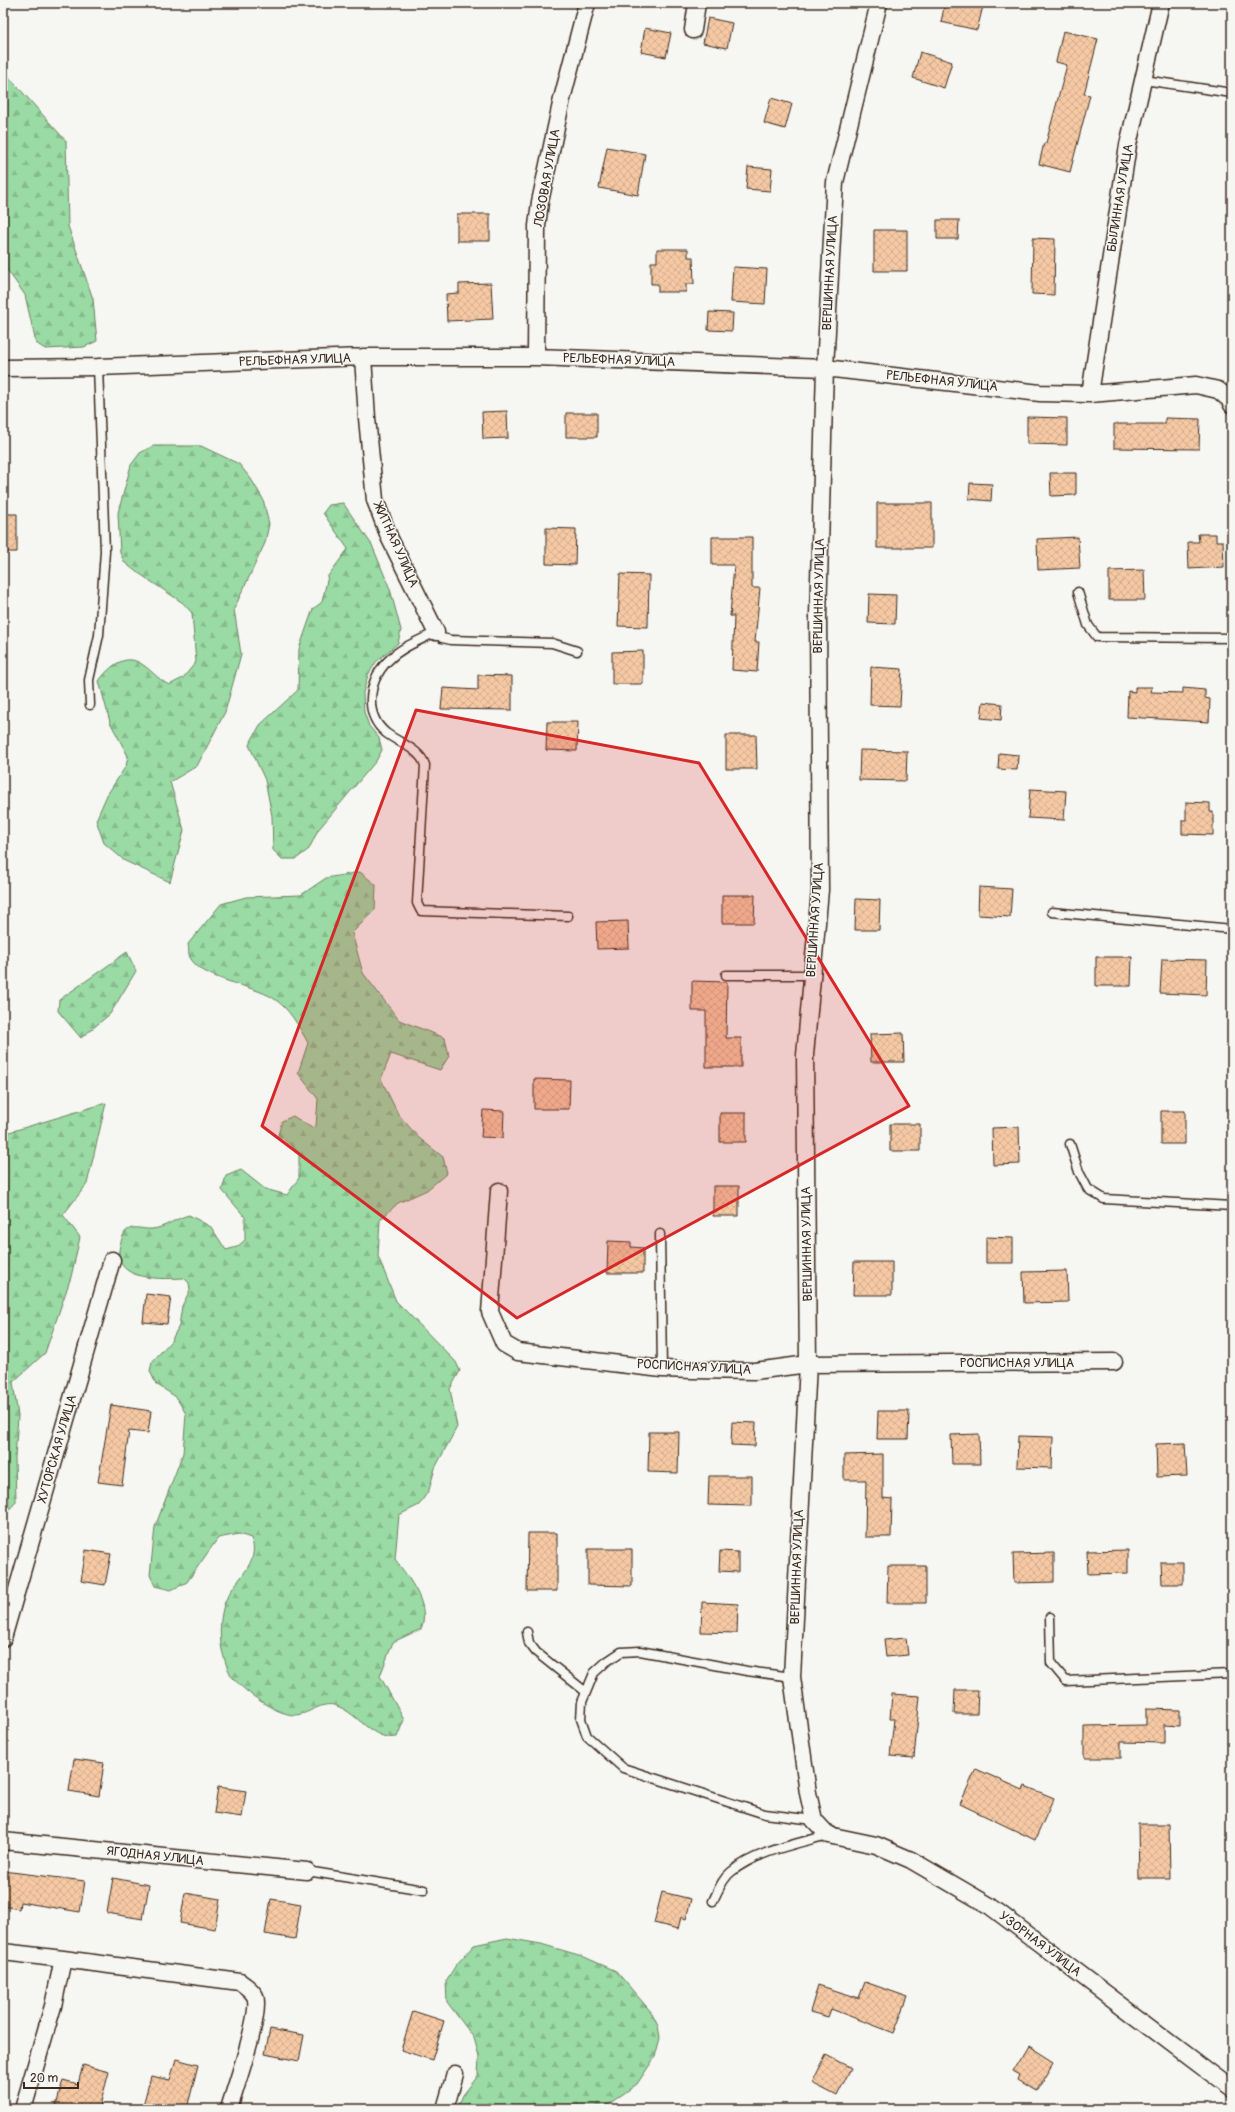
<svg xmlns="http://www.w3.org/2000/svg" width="1235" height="2112" viewBox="0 0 1235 2112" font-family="Pangolin,sans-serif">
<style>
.forest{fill:url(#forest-firs);stroke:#6a8261}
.building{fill:url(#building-cross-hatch);stroke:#3b2a1e}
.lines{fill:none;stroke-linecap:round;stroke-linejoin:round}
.service-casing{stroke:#3b2a1e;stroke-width:11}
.minor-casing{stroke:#3b2a1e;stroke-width:19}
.service{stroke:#f6f6f2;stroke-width:8}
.minor{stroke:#f6f6f2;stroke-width:16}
.marked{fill:#d62828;fill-opacity:0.2;stroke:#d62828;stroke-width:3;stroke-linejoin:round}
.labels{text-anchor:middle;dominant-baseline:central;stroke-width:3;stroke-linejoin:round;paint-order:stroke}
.street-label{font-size:13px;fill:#3b2a1e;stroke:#f6f6f2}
</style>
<defs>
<pattern id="forest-firs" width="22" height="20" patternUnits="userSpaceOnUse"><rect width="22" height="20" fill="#9adaa4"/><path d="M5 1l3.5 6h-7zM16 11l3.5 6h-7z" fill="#86bb8d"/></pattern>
<pattern id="building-cross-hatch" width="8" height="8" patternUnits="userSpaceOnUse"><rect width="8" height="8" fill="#f5c9a4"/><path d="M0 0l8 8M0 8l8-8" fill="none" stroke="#d3ad8d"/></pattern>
</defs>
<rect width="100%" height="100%" fill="#f6f6f2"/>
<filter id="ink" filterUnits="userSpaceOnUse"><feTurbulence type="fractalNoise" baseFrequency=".025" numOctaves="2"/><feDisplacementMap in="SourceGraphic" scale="8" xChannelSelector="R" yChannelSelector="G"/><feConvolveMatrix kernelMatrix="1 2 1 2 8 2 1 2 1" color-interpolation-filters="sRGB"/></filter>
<g filter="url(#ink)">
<path class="forest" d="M3 67 9 77 66 141 68 226 93 299 97 341 84 347 45 349 36 343 25 295 3 264Z
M153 446H201L239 464 251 479 263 499 269 524 265 543 234 609 241 654 225 712 197 766 170 782 184 830 170 882 125 861 104 843 96 820 107 795 126 766 128 756 110 722 99 681C107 670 122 654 138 662 149 667 157 679 169 685L183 678 196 662 192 613 183 603 134 570 125 563 120 553 118 513 131 465 140 453Z
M343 503 372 545 390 589 401 630 398 643 376 662 368 675 363 693 364 712 369 726 379 738 382 750 376 761 318 830 309 849 296 859H282L273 850 272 816 265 780 249 745 260 725 298 690 299 649 313 609 322 602 328 576 348 549 323 513 329 505Z
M360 872 376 885 375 910 352 933 363 973 399 1020 445 1038 449 1056 440 1070 391 1054 381 1079 398 1114 419 1138 443 1157 447 1173 427 1190 398 1203 380 1220 378 1256 396 1301 456 1362 460 1371 450 1389 457 1427 435 1468 429 1490 419 1505 399 1515 395 1559C409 1579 431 1604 421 1629L393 1642 380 1676 404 1720 397 1737C372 1741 359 1714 337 1706 321 1700 310 1715 294 1715 275 1714 245 1692 233 1678 228 1672 224 1658 222 1650 219 1636 220 1615 225 1602 233 1581 262 1563 251 1538L239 1534 218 1538 187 1582 171 1590 155 1586 150 1575 155 1527 183 1453 186 1414 176 1397 156 1384 150 1371 152 1362 171 1341 179 1326 182 1306 190 1290 189 1283 184 1278C164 1279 115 1282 119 1250 120 1244 122 1237 125 1232 133 1224 142 1230 152 1229 165 1228 176 1218 189 1215L211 1227 226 1250 237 1247 245 1240V1217L222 1190 226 1176 241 1170 265 1189 287 1195 299 1178V1152L278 1135 282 1121 293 1116 312 1128 316 1126 318 1099 298 1073 308 1043C298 1025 290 1009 273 998 253 985 203 980 191 959 188 956 189 948 188 944L221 904 246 897 301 895 326 878Z
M127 952 136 971 110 1014 81 1038 58 1011 59 1000Z
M106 1103 87 1184 63 1215 80 1237 71 1277 45 1353 13 1382 18 1416 15 1458 16 1502 3 1516V1134Z
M507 1938 541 1944 582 1956 616 1971 652 2013 658 2025 660 2038 655 2057 637 2084 602 2109H457L463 2095 478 2076 479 2056 474 2038 447 2002 446 1981 456 1965 474 1945Z"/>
<path class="building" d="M945 3H966L983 6 977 30 941 22Z
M708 18 732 23 727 48 703 43Z
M645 28 671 33 666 57 641 52Z
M1063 31 1098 39 1084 94 1090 95 1070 172 1039 164 1044 143H1046L1067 65 1056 62Z
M920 52 952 62 944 88 913 78Z
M771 98 792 104 785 129 764 123Z
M607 147 645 154 638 195 599 188Z
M748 167 772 169 770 191 746 189Z
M457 214H490V241H457Z
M937 220H959L958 239H937Z
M874 230H907V271H874Z
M1033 238 1055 239 1054 295 1032 294Z
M657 249H688V257H693L694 284H686V292H658V284H651V262H657Z
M733 267 767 269 765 304 731 302Z
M491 283 493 319 447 321 446 294 459 293V284Z
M709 312 733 313 732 331 708 330Z
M507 411 508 438 483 439 482 412Z
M566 413H597V437H566Z
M1027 417 1067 418V445L1027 444Z
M1165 418 1200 419 1199 449 1114 448V424H1165Z
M1050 473H1076V495L1051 496Z
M970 483 992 484 991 501 969 499Z
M877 503H932V548H877Z
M3 514H17V552H3Z
M546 528 576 529 575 565 546 564Z
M1198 534H1216V541H1223L1224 567 1189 569 1188 542H1199Z
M712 537H752V588H760L755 642H759L757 672 732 670 734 616H730L734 565H712Z
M1078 537 1080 568 1038 570 1037 539Z
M1144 570 1145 600H1109V571Z
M620 574 649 575 648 627 618 626Z
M869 594 896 595 895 624 868 623Z
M643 651V684H612V652Z
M871 667 902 669 900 706 870 705Z
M478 675 512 676V710L441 709 443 688 478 690Z
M1135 687H1152L1151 692 1183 693V688L1205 690V698L1210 699 1209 722 1127 717 1128 691 1135 692Z
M983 702 1002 704 1001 720 981 718Z
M547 722H578L577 751 546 750Z
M726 735H756L757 769H726Z
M860 750 907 751 906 781 859 780Z
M999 753 1018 755 1017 770 998 769Z
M1030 789 1066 791 1064 820 1028 818Z
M1186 802 1210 803V812H1213V835L1182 834V820H1186Z
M979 887 1012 889 1010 917 978 915Z
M722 895H755L754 923H722Z
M856 899 880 900 879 930H855Z
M628 921 629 948 597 949 596 922Z
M1096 957H1132L1131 986H1096Z
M1162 959 1207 960 1206 995 1160 993Z
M692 981 727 982 726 1038H741V1067H706V1011H692Z
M903 1033 904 1062H871L870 1034Z
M534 1079 570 1080 569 1109H534Z
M483 1110 504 1111 503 1138 481 1137Z
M1161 1111H1185V1144H1161Z
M720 1113H746V1142H720Z
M890 1124H920V1151H890Z
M1019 1127 1020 1164 993 1165 992 1128Z
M713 1186H739V1216H713Z
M986 1237 1013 1238V1263H986Z
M608 1241 631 1242V1247L643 1248V1273H607Z
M854 1262H892V1295H853Z
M1067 1271 1068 1302 1024 1303 1023 1272Z
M146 1294 171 1297 167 1324 143 1322Z
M111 1405 151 1411 148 1433 129 1431 122 1485 98 1482Z
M878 1411H909L908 1439H877Z
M732 1422 756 1423 755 1446 731 1445Z
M649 1432H679L678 1473 648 1472Z
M979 1434 980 1464H952L951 1435Z
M1018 1436 1053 1437 1052 1468 1017 1467Z
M1185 1443 1187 1476 1157 1477 1156 1444Z
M883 1454V1498L892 1499 891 1537H865L866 1480H844V1455Z
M709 1476H752V1506L708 1505Z
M528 1533H557V1591H527Z
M588 1549H632V1586L588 1585Z
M86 1550 111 1554 105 1585 81 1581Z
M1128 1550V1573L1088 1574 1087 1551Z
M720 1551 738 1552V1572L719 1571Z
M1054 1553V1582L1014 1583 1013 1554Z
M1161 1562H1183V1584H1162Z
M888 1566H926V1603H887Z
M702 1602 738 1604 737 1633 701 1632Z
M906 1638 908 1655 886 1657 884 1640Z
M955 1690H978L977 1714H954Z
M892 1694 920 1696 914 1758 890 1756 894 1719H890Z
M1146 1709 1180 1710V1726L1164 1725V1743L1121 1742V1758H1084V1726L1146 1725Z
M74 1759 104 1763 99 1796 69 1791Z
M976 1769 1023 1790 1025 1786 1054 1798 1035 1840 960 1804Z
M218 1787 246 1791 242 1817 214 1813Z
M1138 1824H1169L1170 1878H1139Z
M3 1871 85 1881 80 1912 20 1902 19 1909 3 1906Z
M113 1878 149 1885 143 1919 107 1913Z
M662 1892 691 1899 686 1919 681 1917 678 1929 654 1923Z
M185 1893 220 1899 215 1929 180 1923Z
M271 1899 301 1904 295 1939 265 1934Z
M865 1982 908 1997 894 2033 831 2009 828 2017 810 2012 818 1985 859 1998Z
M413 2011 444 2021 432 2060 401 2050Z
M270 2029 304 2035 299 2061 265 2054Z
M1029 2046 1054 2062 1036 2092 1018 2081 1020 2076 1013 2072Z
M826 2055 851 2068 837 2096 812 2083Z
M176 2059 198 2065 187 2109H142L151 2076 170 2080Z
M83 2065 109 2072 99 2109H67L56 2106 63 2080 78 2084Z"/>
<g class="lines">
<g class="service-casing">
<path id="service" d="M1144 80 1232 93
M1078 592 1088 625 1097 637 1232 638
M90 705 89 680 99 635 105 551 98 367
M1052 912 1232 929
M568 916 421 911 417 903 425 765C420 749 399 743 386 733 362 713 369 677 391 658 403 646 421 640 436 632L442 638 451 640 552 643 577 651
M726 975H812
M1070 1144 1079 1172 1088 1189 1104 1199 1232 1206
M660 1234 662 1369
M1050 1617 1051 1663 1066 1681 1232 1674
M527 1632 529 1643 536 1652 586 1692
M792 1677 747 1671 640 1651 621 1652 606 1662 594 1673 582 1702 581 1719 587 1736 623 1768 765 1814 814 1820
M307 1871 424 1890
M713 1901C718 1891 722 1879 731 1872 757 1851 796 1844 828 1835"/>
</g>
<g class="minor-casing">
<path id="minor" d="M879 3 835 182 825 368 818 616 820 890 805 1055 808 1364 792 1677 808 1793 814 1820 828 1835 876 1845 911 1860 990 1906 1232 2089
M693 30 697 3
M363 357 367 418 375 500 390 539 436 632
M536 357 537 226 540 202 562 99 587 3
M3 368 98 367 363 357H536L825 368 1040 393 1090 394 1196 385 1218 390 1229 399 1232 405
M1090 394 1128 145 1161 3
M499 1191 490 1312 504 1344 518 1352 662 1369 693 1370 755 1371 808 1364 1114 1362
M3 1638 112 1260
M3 1841 307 1871
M3 1952 63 1959 53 2006 23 2109
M63 1959 240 1982C246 1986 251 1989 255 1996 262 2013 235 2088 229 2109
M445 2109 455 2074"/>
</g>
<use href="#service" class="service"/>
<use href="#minor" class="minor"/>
</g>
</g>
<path class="marked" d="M416 710 699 763 909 1106 517 1318 262 1126Z"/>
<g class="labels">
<g class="street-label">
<text transform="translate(547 178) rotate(-80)">ЛОЗОВАЯ УЛИЦА</text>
<text transform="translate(1120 198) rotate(-81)">БЫЛИННАЯ УЛИЦА</text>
<text transform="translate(830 273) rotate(-87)">ВЕРШИННАЯ УЛИЦА</text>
<text transform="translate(295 360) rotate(-2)">РЕЛЬЕФНАЯ УЛИЦА</text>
<text transform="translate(619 360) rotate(2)">РЕЛЬЕФНАЯ УЛИЦА</text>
<text transform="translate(942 381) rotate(6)">РЕЛЬЕФНАЯ УЛИЦА</text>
<text transform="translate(396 545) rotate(66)">ЖИТНАЯ УЛИЦА</text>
<text transform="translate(819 596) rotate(-89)">ВЕРШИННАЯ УЛИЦА</text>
<text transform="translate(815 920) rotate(-86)">ВЕРШИННАЯ УЛИЦА</text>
<text transform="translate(807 1244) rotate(-91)">ВЕРШИННАЯ УЛИЦА</text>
<text x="1017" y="1363">РОСПИСНАЯ УЛИЦА</text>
<text transform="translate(694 1367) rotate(3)">РОСПИСНАЯ УЛИЦА</text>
<text transform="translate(57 1449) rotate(-74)">ХУТОРСКАЯ УЛИЦА</text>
<text transform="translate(797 1567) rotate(-88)">ВЕРШИННАЯ УЛИЦА</text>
<text transform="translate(155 1856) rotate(6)">ЯГОДНАЯ УЛИЦА</text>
<text transform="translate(1040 1944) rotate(37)">УЗОРНАЯ УЛИЦА</text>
</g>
</g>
<rect width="1235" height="2112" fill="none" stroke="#f6f6f2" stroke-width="16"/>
<rect x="8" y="8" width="1219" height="2096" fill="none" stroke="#3b2a1e" stroke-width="1.5" filter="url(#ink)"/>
<path d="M24 2082v6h54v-6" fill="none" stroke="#3b2a1e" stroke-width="2"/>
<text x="30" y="2082" font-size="12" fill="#3b2a1e" stroke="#f6f6f2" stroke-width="3" paint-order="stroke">20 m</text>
</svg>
